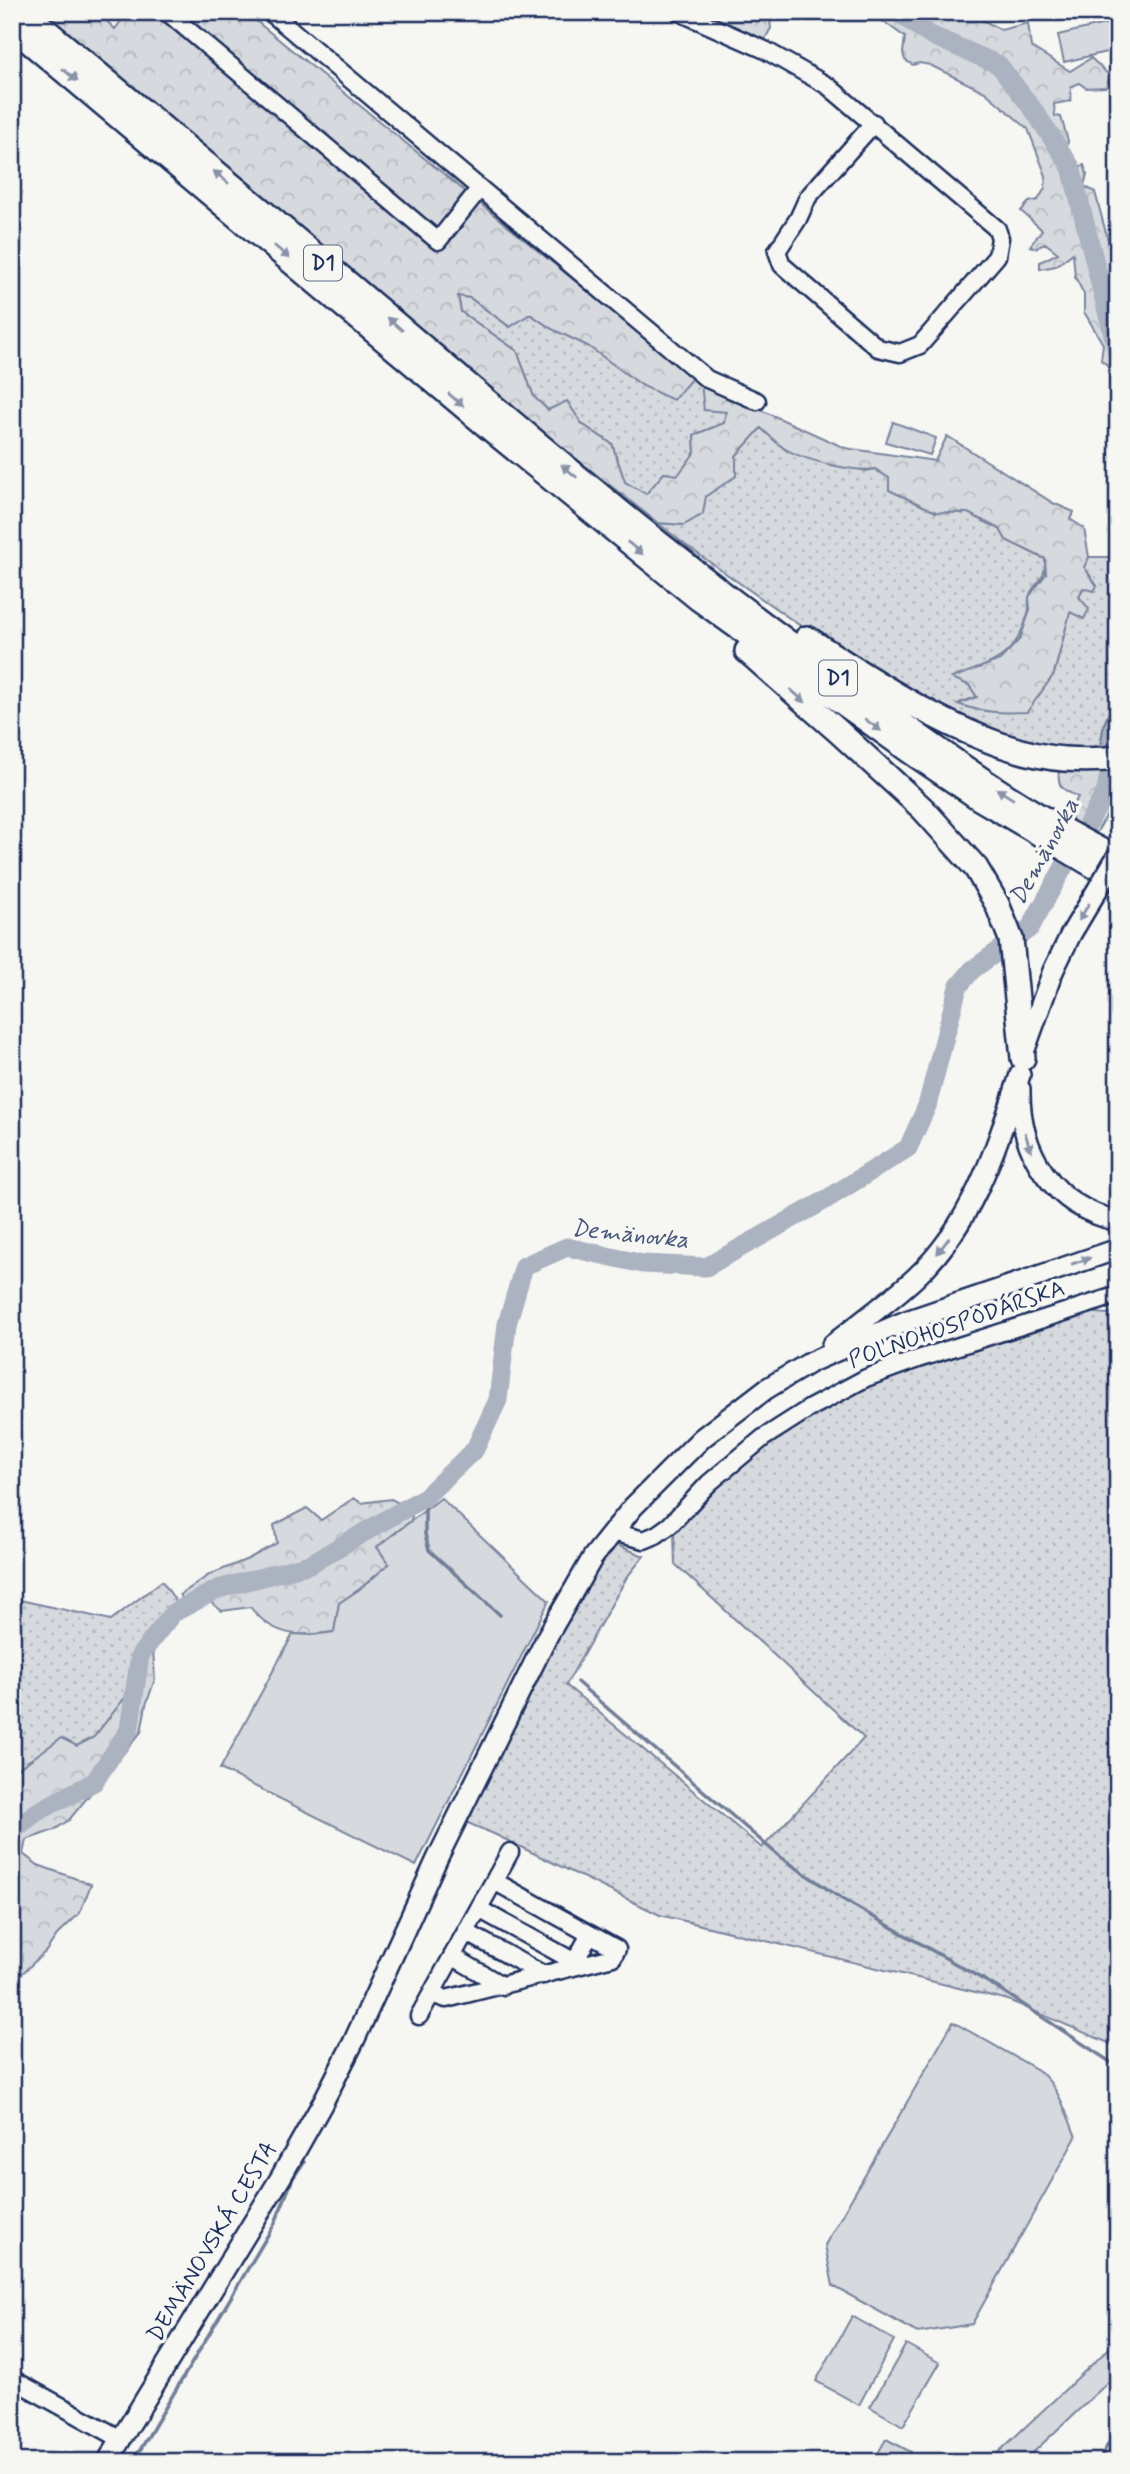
<svg xmlns="http://www.w3.org/2000/svg" width="1130" height="2474" viewBox="0 0 1130 2474" font-family="Mynerve,sans-serif">
<style>
.grass{fill:url(#grass-dots);stroke:#78849e;stroke-width:2}
.forest{fill:url(#forest-crowns);stroke:#78849e;stroke-width:2}
.garden{fill:#d6d9dd;stroke:#78849e;stroke-width:2}
.water{fill:url(#water-ripples);stroke:#717e99;stroke-width:2}
.lines{fill:none;stroke-linecap:round;stroke-linejoin:round}
.stream{stroke:#717e99;stroke-width:3.5}
.river{stroke:#abb2c0;stroke-width:19}
.minor-casing{stroke:#1b2f5e;stroke-width:21}
.major-casing{stroke:#1b2f5e;stroke-width:24}
.highway-casing{stroke:#1b2f5e;stroke-width:28}
.minor{stroke:#f6f6f2;stroke-width:16}
.major{stroke:#f6f6f2;stroke-width:19}
.highway{stroke:#f6f6f2;stroke-width:23}
.major-bridge-casing{stroke:#1b2f5e;stroke-width:24;stroke-linecap:butt}
.major-bridge{stroke:#f6f6f2;stroke-width:19}
.oneway{fill:#8892a8}
.labels{text-anchor:middle;dominant-baseline:central;stroke-width:7;stroke-linejoin:round;paint-order:stroke}
.shield{fill:#f6f6f2;stroke:#5d6b8a;stroke-width:2}
.shield-label{font-size:21px;font-weight:bold;fill:#1b2f5e}
.street-label{font-size:23px;fill:#1b2f5e;stroke:#f6f6f2}
.water-label{font-size:24px;font-style:italic;fill:#46567b;stroke:#f6f6f2}
</style>
<defs>
<pattern id="grass-dots" width="8" height="8" patternUnits="userSpaceOnUse" patternTransform="scale(1.75)"><rect width="8" height="8" fill="#d6d9dd"/><path d="M2 2h.1M6 6h.1" fill="none" stroke="#b7bbc0" stroke-width="1.8" stroke-linecap="round"/></pattern>
<pattern id="forest-crowns" width="20" height="18" patternUnits="userSpaceOnUse" patternTransform="scale(1.75)"><rect width="20" height="18" fill="#d6d9dd"/><path d="M2 6a3 3 0 1 1 6 0M12 15a3 3 0 1 1 6 0" fill="none" stroke="#b7bbc0"/></pattern>
<pattern id="water-ripples" width="26" height="14" patternUnits="userSpaceOnUse" patternTransform="scale(1.75)"><rect width="26" height="14" fill="#abb2c0"/><path d="M2 4q2-2 4 0t4 0M15 11q2-2 4 0t4 0" fill="none" stroke="#8a919f"/></pattern>
</defs>
<rect width="100%" height="100%" fill="#f6f6f2"/>
<filter id="ink" filterUnits="userSpaceOnUse"><feTurbulence type="fractalNoise" baseFrequency=".0143" numOctaves="2"/><feDisplacementMap in="SourceGraphic" scale="14" xChannelSelector="R" yChannelSelector="G"/><feConvolveMatrix kernelMatrix="1 2 1 2 8 2 1 2 1" color-interpolation-filters="sRGB"/></filter>
<g filter="url(#ink)">
<path class="grass" d="M458 295 470 298 510 327 530 314 552 329 588 346 643 386 693 377 726 412 724 423 694 435 695 452 678 476 664 473 646 495 625 482 612 444 582 424 567 402 548 410 534 397 517 351 461 312Z
M761 428 786 450 866 471 875 469 889 478 890 490 936 512 968 513 1000 529 1006 540 1045 559C1046 586 1033 580 1029 598 1028 603 1030 609 1028 614 1015 659 993 662 953 678L969 685 977 697 959 703 1054 674 1070 612 1088 610 1079 598 1083 588 1097 586 1084 567 1089 557H1114L1118 547V692L1104 724 1099 752 1062 751 974 729 846 658 684 544 658 523 684 525 706 496 736 476 735 456Z
M1089 1312 1106 1314 1118 1312V2047L1008 2000 660 1915 494 1834 463 1821C500 1748 535 1673 577 1602 588 1583 599 1558 617 1545L644 1556 627 1577 566 1685 762 1848 864 1738 675 1564 674 1533C732 1468 799 1412 881 1380 949 1353 1020 1334 1089 1312Z
M162 1581 177 1603 138 1649 131 1666V1690L94 1737 77 1746 30 1760 12 1773V1607L15 1599 111 1620Z"/>
<path class="forest" d="M45 12H97L115 29 128 12H245L693 377 673 400 643 386 588 346 552 329 530 314 510 327 470 298 458 296 461 312 517 351 534 397 548 410 567 401 582 424 612 444 625 482 646 494 664 473 678 475 695 452 694 435 724 423 726 412 704 410 701 383 845 448 935 461 947 436 1053 503 1074 512 1070 519 1084 528 1089 557 1084 567 1097 586 1094 591 1083 588 1079 597 1089 609 1084 619 1070 612 1054 674 1027 712C1002 713 982 713 958 704L977 697 969 685 952 678 1000 660 1020 639 1030 610 1029 597 1046 574 1045 559 1006 540 1000 529 968 513 936 512 889 490V478L875 469C855 473 805 460 787 450 778 445 769 435 761 428L736 456V476L706 496 703 514 684 525 658 523 505 403 41 17Z
M691 12H769L771 28 764 41Z
M870 12H968L1001 30 1028 23 1031 47 1070 71 1091 58 1110 76 1106 87 1086 88 1079 83 1071 87V101L1054 104 1055 116 1061 117 1068 141 1063 165 1066 171 1084 165 1087 174 1084 186 1095 192 1118 278V378L1111 368 1101 360 1103 344 1084 312V294L1075 277 1073 253 1056 266 1040 269V262L1058 253 1045 243 1037 248 1030 246 1042 230 1021 211 1029 202 1038 200 1045 188 1046 176 1028 129 985 92 930 65 919 63 913 65 905 60 903 53 905 37Z
M1106 768 1105 786 1117 789 1112 807 1095 835 1073 822 1070 810 1078 797C1062 789 1057 788 1059 769Z
M354 1498 361 1503 391 1499 413 1510 411 1521 377 1547 389 1564 360 1589 339 1603 334 1632C298 1637 274 1637 250 1607L222 1611 200 1594 184 1600 180 1595 209 1575 248 1559 277 1543 274 1525 307 1508 321 1520Z
M138 1649H153L155 1679 146 1705 141 1732 69 1820 54 1830 26 1840 23 1854 38 1865 91 1884 80 1913 57 1935 46 1951 13 1982 12 1773 61 1738 77 1746 94 1737 131 1690V1666Z"/>
<path class="garden" d="M1109 23 1115 50 1064 62 1058 35Z
M893 422 936 438 930 455 886 442Z
M441 1498 549 1601 416 1866 220 1769 293 1634 311 1635 334 1632 339 1603 360 1589 389 1564 377 1547Z
M953 2022 1038 2070C1059 2087 1066 2112 1076 2137L972 2324 918 2333 833 2286 825 2245Z
M852 2316 894 2340 859 2405 816 2381Z
M1118 2340V2373L1023 2462H988Z
M906 2344 940 2363 903 2426 870 2407Z
M886 2439 911 2452 905 2462H873Z"/>
<path class="water" d="M1118 692V750L1099 752 1104 724Z"/>
<g class="lines">
<path class="stream" d="M425 1497V1534L429 1550 500 1615
M577 1682 779 1856 842 1899 998 1988 1118 2067
M1109 1799 1110 1795 1118 1786
M133 2462 275 2223 293 2178 304 2162
M1098 2462 1118 2427"/>
<path class="river" d="M898 12 928 34 999 65 1035 112 1071 167 1118 355
M12 1831 37 1812 94 1782 129 1730 140 1655 173 1613 218 1589 310 1564 425 1497 475 1449 498 1400 507 1324 524 1266 567 1247 643 1264 706 1267 822 1202 908 1148 927 1106 958 987 972 970 1030 928 1106 791 1118 717"/>
<g class="minor-casing">
<path id="minor" d="M167 12 438 241 480 188
M270 12 707 379 757 401
M679 12 765 50 828 86 997 229 1000 238 997 256 920 345 900 353 878 348 782 265 777 251 798 219 808 197 874 123
M612 1532 644 1540 656 1535 670 1525 709 1483 763 1438 810 1408 866 1378 918 1359 1118 1295
M479 1909 575 1962
M466 1932 544 1975
M452 1956 503 1986
M572 1967 590 1934
M431 1994 446 1999 613 1957 617 1949 494 1881
M419 2016 510 1852
M12 2379 121 2439"/>
</g>
<g class="major-casing">
<path id="major" d="M1023 1055 1053 971
M1020 1089C1019 1152 1053 1207 1118 1221
M832 1345C859 1323 889 1302 915 1278 973 1224 996 1148 1020 1075
M107 2462 281 2177 322 2104 353 2043 438 1857 548 1635 593 1557 633 1507 702 1438 766 1389 811 1362 906 1321 1118 1249"/>
</g>
<g class="highway-casing">
<path id="highway" d="M24 12C131 102 238 190 344 280 505 416 660 552 832 674 924 739 1016 810 1118 859
M12 27 499 436 699 599 911 752 979 798 1118 880
M807 638C876 684 981 753 1064 759 1082 760 1100 760 1118 758
M747 651 839 732 923 809 976 868 997 904 1011 939 1023 1058"/>
</g>
<use href="#minor" class="minor"/>
<use href="#major" class="major"/>
<use href="#highway" class="highway"/>
<g class="major-bridge-casing">
<path id="major-bridge" d="M1053 971 1071 934 1118 855"/>
</g>
<use href="#major-bridge" class="major-bridge"/>
</g>
<defs><path id="oneway-solid" d="M-6-.8H1V-3.2L6.5 0L1 3.2V.8H-6Z" transform="scale(1.75)"/></defs>
<g class="oneway">
<use href="#oneway-solid" transform="translate(70 75) rotate(40)"/>
<use href="#oneway-solid" transform="translate(221 177) rotate(-140)"/>
<use href="#oneway-solid" transform="translate(282 252) rotate(40)"/>
<use href="#oneway-solid" transform="translate(395 324) rotate(-139)"/>
<use href="#oneway-solid" transform="translate(456 400) rotate(41)"/>
<use href="#oneway-solid" transform="translate(569 471) rotate(-141)"/>
<use href="#oneway-solid" transform="translate(635 548) rotate(39)"/>
<use href="#oneway-solid" transform="translate(798 696) rotate(41)"/>
<use href="#oneway-solid" transform="translate(873 725) rotate(36)"/>
<use href="#oneway-solid" transform="translate(1005 794) rotate(-148)"/>
<use href="#oneway-solid" transform="translate(1084 912) rotate(120)"/>
<use href="#oneway-solid" transform="translate(1028 1142) rotate(72)"/>
<use href="#oneway-solid" transform="translate(943 1246) rotate(127)"/>
<use href="#oneway-solid" transform="translate(1081 1261) rotate(-19)"/>
</g>
</g>
<g class="labels">
<g class="shield">
<rect x="304" y="245.5" width="38" height="35" rx="5"/>
<rect x="819" y="660.5" width="38" height="35" rx="5"/>
</g>
<g class="shield-label">
<text x="323" y="263">D1</text>
<text x="838" y="678">D1</text>
</g>
<g class="street-label">
<text transform="translate(957 1325) rotate(-19)">POĽNOHOSPODÁRSKA</text>
<text transform="translate(213 2242) rotate(-59)">DEMÄNOVSKÁ CESTA</text>
</g>
<g class="water-label">
<text transform="translate(1045 852) rotate(-61)">Demänovka</text>
<text transform="translate(630 1235) rotate(6)">Demänovka</text>
</g>
</g>
<rect width="1130" height="2474" fill="none" stroke="#f6f6f2" stroke-width="42"/>
<rect x="21" y="21" width="1088" height="2432" fill="none" stroke="#1b2f5e" stroke-width="2.5" filter="url(#ink)"/>
</svg>
